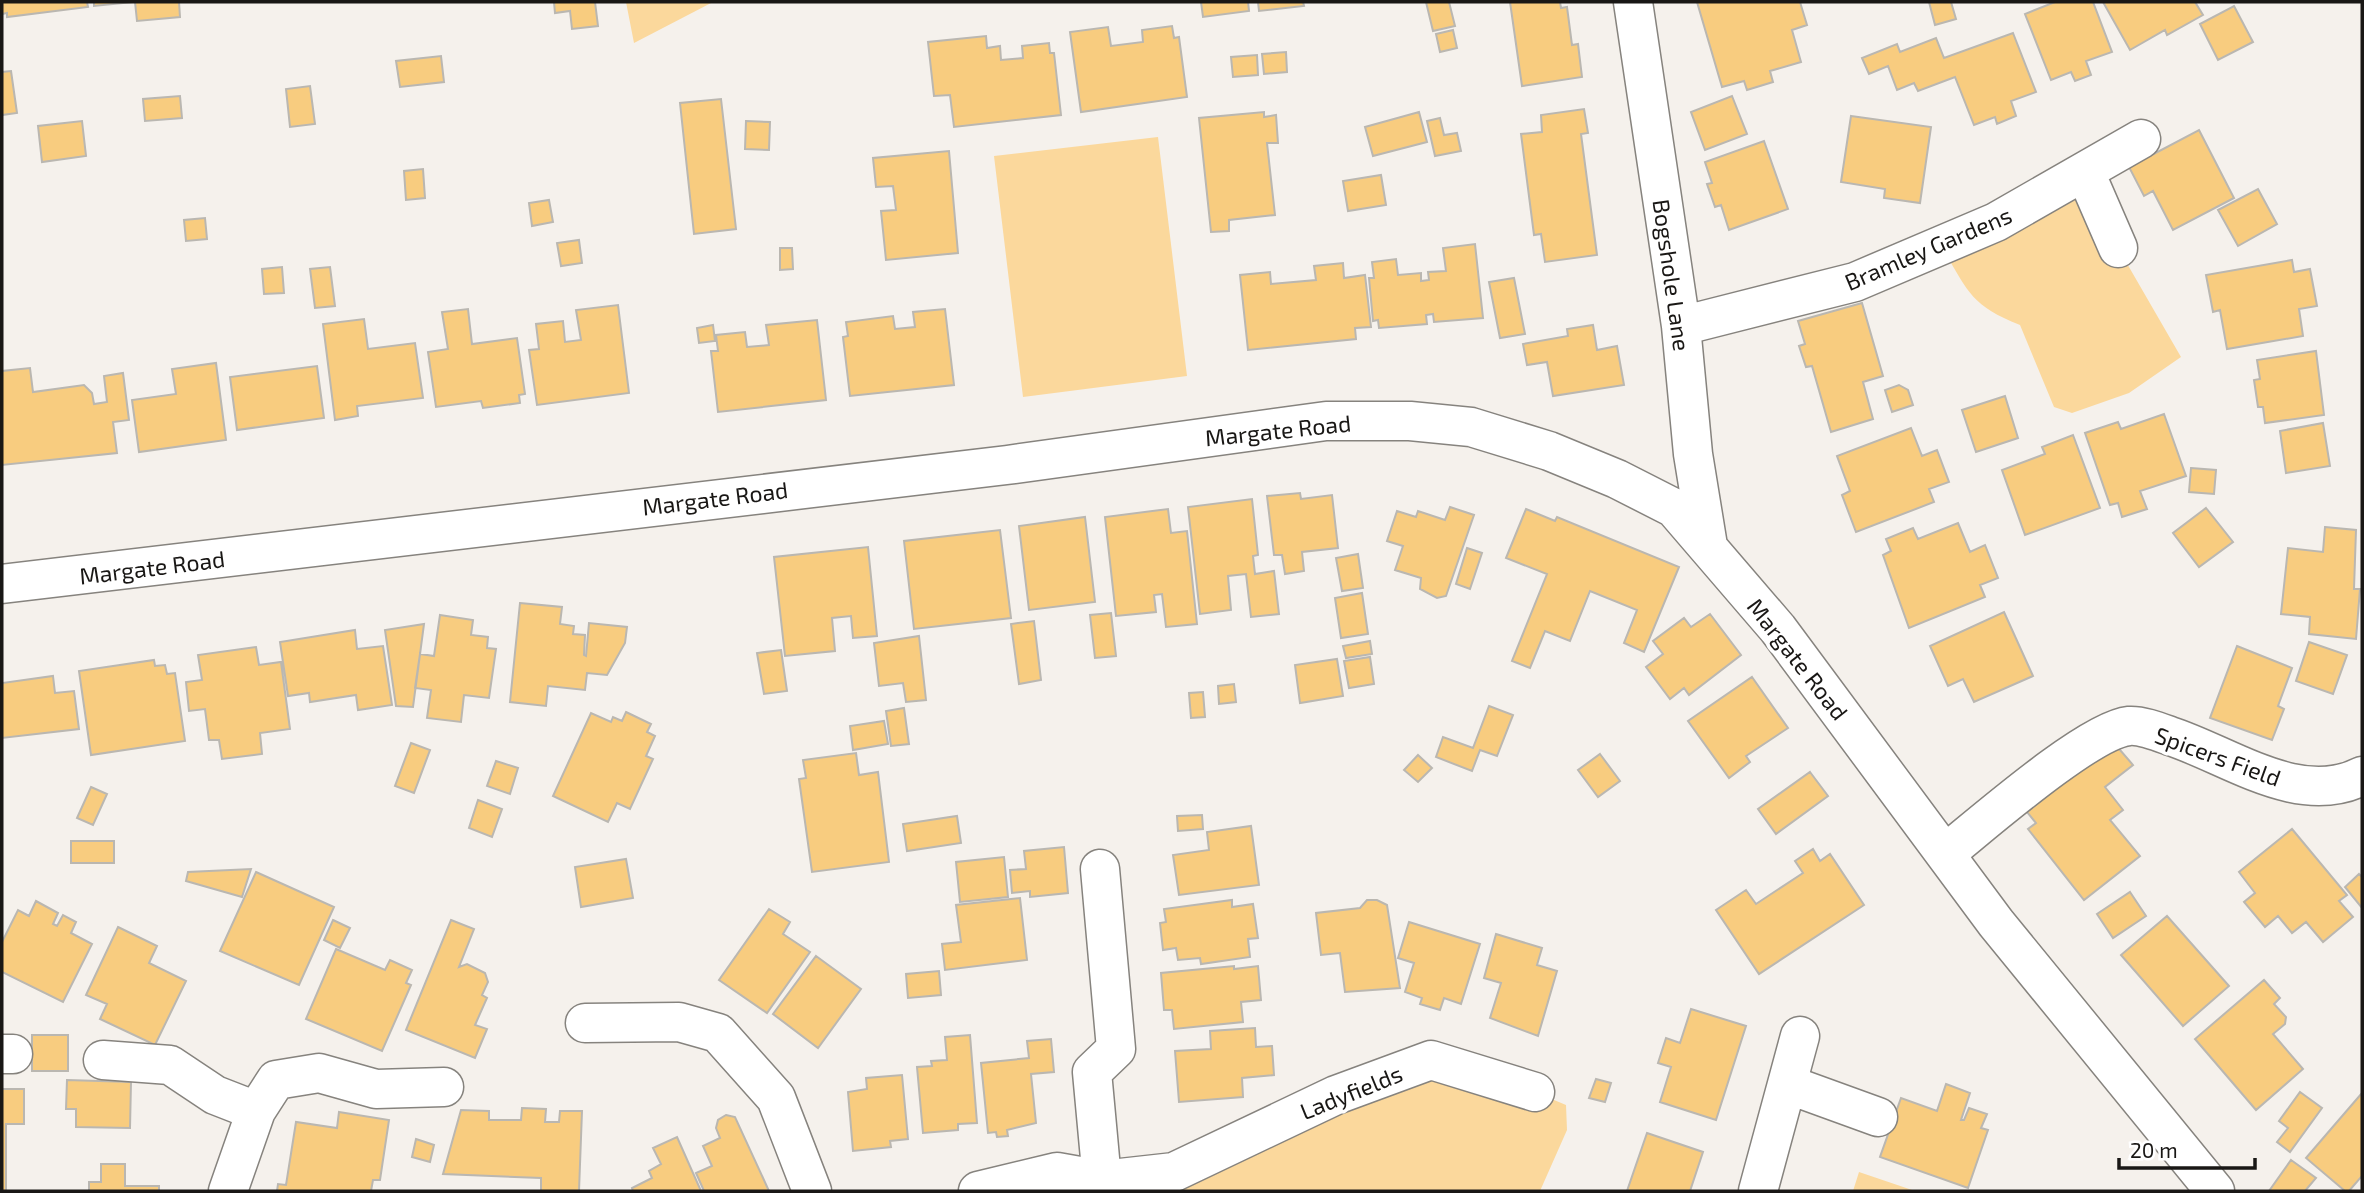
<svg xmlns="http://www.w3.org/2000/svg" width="2364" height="1193" viewBox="0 0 2364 1193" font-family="'Exo 2',sans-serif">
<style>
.green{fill:#fbd89c}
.building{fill:#f8cc7f;stroke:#bab7b1;stroke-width:2}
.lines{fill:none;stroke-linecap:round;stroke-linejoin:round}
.minor-casing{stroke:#86837e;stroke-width:41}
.minor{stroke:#fff;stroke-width:38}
.labels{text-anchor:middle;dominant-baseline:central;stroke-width:7;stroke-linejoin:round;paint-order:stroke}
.street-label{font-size:23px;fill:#191715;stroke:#fff}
</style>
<rect width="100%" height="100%" fill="#f5f1ec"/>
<path class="green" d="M626 2H713L634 43Z
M1158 137 1187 376 1023 397 994 156Z
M2075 193 2118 248 2181 357 2129 393 2072 413 2054 407 2020 325C1969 305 1968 290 1941 246Z
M1431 1060 1535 1092 1566 1105 1567 1130 1540 1191H1177L1174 1172Z
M1859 1172 1915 1191H1853Z"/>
<path class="building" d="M2 2H87L88 7 7 17V13L2 14Z
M94 2H133L94 6Z
M135 2H179L180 17 137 21Z
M554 2H595L598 26 572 29 570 11 555 13Z
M1201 2H1248L1249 11 1203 17Z
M1258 2H1303L1304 6 1259 11Z
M1426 2H1449L1455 26 1433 31Z
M1510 2H1560L1561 8 1567 7 1572 45 1578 44 1582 77 1522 86Z
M1697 2H1800L1807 25 1792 30 1801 62 1770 71 1773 82 1747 90 1744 81 1722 87Z
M1929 2H1951L1956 19 1935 25Z
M2055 2H2093L2112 52 2086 61 2091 75 2075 81 2071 72 2051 80 2025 14Z
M2103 2H2195L2203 15 2167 35 2165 30 2130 50Z
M2234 6 2253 42 2218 60 2200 24Z
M1172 26 1174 38 1179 37 1187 97 1081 112 1070 32 1108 27 1111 46 1143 42 1142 30Z
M1453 30 1457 48 1440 52 1436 34Z
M2013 33 2036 92 2011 101 2016 116 1997 124 1995 117 1974 125 1955 77 1918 91 1914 83 1897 90 1888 66 1869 74 1862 58 1897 44 1900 52 1936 38 1944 58Z
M986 36 987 48 1000 46 1001 60 1023 58 1022 46 1049 43 1050 53H1054L1061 115 954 127 950 95 934 96 928 42Z
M1286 52 1287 72 1264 74 1262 54Z
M1257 55 1258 75 1233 77 1231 57Z
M441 56 444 82 400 87 396 61Z
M11 71 17 113 2 115V72Z
M310 86 315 124 290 127 286 89Z
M180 96 182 118 145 121 143 99Z
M1732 96 1747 134 1705 150 1691 112Z
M721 99 736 229 694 234 680 103Z
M1584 109 1588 133 1581 134 1597 255 1545 262 1541 234 1534 235 1521 134 1542 132 1541 115Z
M1264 112V117L1276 115 1278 143H1267L1275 215 1229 220V231L1211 232 1199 118Z
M1419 112 1427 142 1373 156 1365 127Z
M1851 116 1931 127 1920 203 1884 198 1885 189 1841 182Z
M1440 118 1444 135 1457 133 1461 151 1435 156 1427 121Z
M82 121 86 156 42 162 38 126Z
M746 121 770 122 769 150 745 149Z
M2199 130 2234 198 2173 230 2153 191 2144 196 2129 167Z
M1764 141 1788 209 1729 230 1721 205 1715 207 1707 184 1712 183 1705 162Z
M949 151 958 253 886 260 881 211 896 210 893 186 876 187 873 158Z
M423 169 425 198 406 200 404 171Z
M1381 175 1386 205 1348 211 1343 181Z
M2258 189 2277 224 2238 246 2218 210Z
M549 200 553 222 532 226 529 203Z
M205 218 207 239 186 241 184 220Z
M579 240 582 263 561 266 557 243Z
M1475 244 1483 318 1434 322 1433 314 1426 315 1427 324 1379 328 1378 320 1373 321 1369 278H1374L1372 262 1396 259 1398 275 1421 273V281L1429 280 1428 272 1446 271 1443 248Z
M780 248H792L793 269 780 270Z
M2292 260 2294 272 2310 269 2317 306 2299 309 2303 336 2227 349 2220 310 2213 312 2206 275Z
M1343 263 1344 278 1365 275 1371 327 1355 328 1356 339 1248 350 1240 275 1270 272 1271 284 1316 280 1314 266Z
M282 267 284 293 264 294 262 269Z
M330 267 335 306 315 308 310 269Z
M1514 278 1525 334 1500 338 1489 282Z
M1862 303 1883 376 1863 382 1873 419 1831 432 1812 366 1806 367 1799 346 1805 344 1798 321Z
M618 305 629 393 537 405 529 350 539 349 536 324 563 321 565 342 581 340 576 310Z
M468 309 472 344 517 338 525 394 519 395 520 403 483 408 481 401 436 407 428 352 448 349 442 312Z
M945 309 954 385 850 396 843 337 848 336 846 322 893 316 895 329 915 327 913 312Z
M364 319 368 349 415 343 423 398 357 406 358 416 335 420 323 324Z
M817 320 826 400 718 412 711 351H718L716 335 745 332 747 347 769 345 766 325Z
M713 325 715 341 699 343 697 328Z
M1593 325 1597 350 1617 346 1624 385 1553 396 1547 362 1527 365 1523 344 1568 336 1567 329Z
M2316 351 2324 415 2265 423 2263 407H2258L2254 380 2260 379 2257 360Z
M216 363 226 440 139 452 132 400 176 394 172 369Z
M317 366 324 418 237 430 230 377Z
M30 368 33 392 84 385 92 393 94 404 107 402 104 376 123 373 129 420 113 422 117 453 2 465V371Z
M1899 385 1908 390 1913 405 1892 412 1885 390Z
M2005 396 2018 438 1976 452 1962 410Z
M2164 414 2186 476 2140 491 2147 509 2122 517 2118 503 2110 505 2085 433 2118 422 2121 429Z
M2323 423 2330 466 2286 473 2280 431Z
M1911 428 1922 456 1937 450 1949 482 1929 489 1934 502 1856 532 1842 495 1850 491 1837 456Z
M2073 435 2100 508 2025 535 2002 470 2045 454 2042 447Z
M2191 468 2216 470 2214 494 2189 492Z
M1300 493 1301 499 1332 495 1338 548 1302 552 1304 571 1285 574 1282 555H1274L1267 496Z
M1252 499 1258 555 1253 556 1255 574 1274 571 1279 614 1251 617 1246 574 1228 576 1231 610 1200 614 1188 507Z
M1450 507 1474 515 1446 596 1437 598 1420 589 1421 578 1395 570 1403 546 1387 541 1397 511 1416 517 1418 511 1445 520Z
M2206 508 2233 542 2199 567 2173 533Z
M1168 509 1171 533 1187 531 1197 624 1166 627 1162 594 1154 595 1156 612 1116 616 1105 517Z
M1526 509 1555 521 1557 517 1679 567 1644 652 1624 643 1637 610 1590 591 1570 641 1545 631 1530 668 1512 661 1547 574 1506 558Z
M1085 517 1095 602 1029 610 1019 526Z
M1958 523 1970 552 1985 545 1998 578 1980 585 1985 597 1909 628 1883 555 1891 551 1886 539 1913 528 1918 539Z
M2325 527 2356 530 2354 589H2360L2356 639 2309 634 2310 617 2281 614 2288 548 2323 552Z
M1000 530 1011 618 914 629 904 541Z
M868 547 877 636 853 638 851 616 832 618 835 651 785 656 774 557Z
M1467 548 1482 553 1470 589 1456 584Z
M1358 554 1363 588 1342 591 1336 558Z
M1362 593 1368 634 1341 638 1335 598Z
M520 603 562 607 560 624 574 626 573 634 585 635 584 655 586 656 589 623 627 627 625 643 607 675 587 673 585 690 548 686 546 706 510 702Z
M2004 612 2033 676 1974 702 1963 679 1948 686 1930 646Z
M1111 613 1116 656 1095 658 1090 615Z
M1710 614 1741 655 1689 695 1684 688 1670 699 1646 667 1663 654 1653 641 1684 618 1691 627Z
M440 615 473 620 471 635 488 637 487 648 496 649 489 698 464 695 461 722 427 718 431 690 415 688 420 654 434 656Z
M1034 621 1041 680 1019 684 1011 624Z
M424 624 413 707 396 706 385 630Z
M355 630 357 649 383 646 392 705 358 710 356 695 310 702 309 693 288 696 280 642Z
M919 636 926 700 906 702 903 683 879 686 874 643Z
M1370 641 1372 654 1346 658 1343 646Z
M2309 642 2347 655 2333 694 2296 681Z
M2237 646 2292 668 2278 706 2284 709 2272 740 2210 718Z
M256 647 259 665 281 662 290 729 260 733 262 754 222 759 219 740H209L205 709 189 711 186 682 202 680 198 655Z
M781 650 787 691 764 694 757 653Z
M1370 657 1374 684 1349 688 1344 661Z
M1337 659 1343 696 1300 703 1295 665Z
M154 660 155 666 165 665 167 674 175 673 185 741 91 755 79 671Z
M53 676 55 693 74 691 79 729 2 738V683Z
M1752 677 1788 728 1746 756 1750 762 1729 778 1688 721Z
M1234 684 1236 702 1219 704 1218 686Z
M1203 692 1205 717 1191 718 1189 693Z
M1489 706 1513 715 1497 756 1480 750 1472 771 1436 757 1443 737 1473 748Z
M904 708 909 744 891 746 886 711Z
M626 712 651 724 647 732 655 736 646 756 653 759 630 809 617 803 608 822 553 796 591 713 611 722 613 717 622 721Z
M884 721 888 744 853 750 850 726Z
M411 743 430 750 414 793 395 786Z
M2114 743 2133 765 2105 787 2123 810 2110 820 2140 856 2084 900 2028 829 2036 823 2027 812Z
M856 753 859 775 878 772 889 862 812 872 799 779 806 778 803 760Z
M1600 754 1620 781 1598 797 1578 770Z
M1418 755 1432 768 1418 782 1404 770Z
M496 761 518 768 510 794 487 786Z
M1810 772 1828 796 1776 834 1758 809Z
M91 787 107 794 93 825 77 818Z
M478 800 502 809 492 837 469 828Z
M1202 815 1203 829 1178 831 1177 816Z
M957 816 961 843 907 851 903 824Z
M1251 826 1259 885 1179 895 1173 855 1209 850 1207 832Z
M2292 829 2347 895 2339 901 2353 917 2323 942 2306 922 2292 933 2278 916 2265 927 2244 902 2255 893 2239 872Z
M71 841H114V863H71Z
M1064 847 1068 893 1030 897V891L1012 893 1010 870 1026 869 1024 851Z
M1813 849 1820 861 1830 854 1864 905 1759 974 1716 910 1746 890 1756 904 1803 873 1795 861Z
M1004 857 1008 897 960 902 956 862Z
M626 859 633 898 581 907 575 867Z
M251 869 242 897 186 881 188 872Z
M256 872 334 907 299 985 220 951Z
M2359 874 2362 877V908L2345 887Z
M2130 892 2146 916 2113 938 2097 914Z
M1020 898 1027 960 945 970 942 944 961 942 956 905Z
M1232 900V907L1253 904 1258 938 1248 939 1250 957 1201 964 1200 958 1178 960 1176 948 1163 950 1160 923 1166 922 1164 909Z
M1367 900H1377L1387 905 1400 988 1345 992 1340 953 1321 955 1316 913 1360 908Z
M36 901 58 913 53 924 57 926 63 915 76 922 71 933 92 944 63 1002 2 972V942L18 910 29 916Z
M769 909 790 922 783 934 810 952 767 1013 719 980Z
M2167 916 2229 986 2183 1026 2121 955Z
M333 920 350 928 340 948 324 940Z
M451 920 474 929 459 967 467 964 485 973 488 982 482 995 487 998 475 1025 487 1029 475 1058 406 1030Z
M1409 922 1480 944 1461 1004 1444 998 1440 1010 1420 1004 1422 998 1405 992 1414 963 1398 958Z
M118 927 157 946 149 963 186 981 155 1045 100 1019 107 1004 86 995Z
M1496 934 1542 948 1537 965 1557 971 1538 1036 1490 1018 1501 983 1484 978Z
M336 949 385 970 390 960 412 970 406 983 411 985 382 1051 306 1019Z
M816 956 861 989 818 1048 773 1014Z
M1234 966V969L1258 966 1261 1000 1241 1002 1243 1022 1174 1029 1172 1010H1164L1161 973Z
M939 971 941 995 908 998 906 974Z
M2264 980 2280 998 2274 1004 2286 1017 2285 1024 2273 1034 2303 1069 2256 1110 2195 1039Z
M1691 1009 1746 1026 1716 1120 1660 1102 1671 1067 1658 1063 1666 1038 1680 1043Z
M1255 1028 1256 1047 1272 1046 1274 1075 1242 1078 1243 1097 1179 1102 1175 1051 1211 1049 1210 1031Z
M32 1035H68V1071H32Z
M970 1035 977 1123 958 1124V1130L923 1133 917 1067 932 1066 931 1061 947 1060 945 1037Z
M1051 1039 1054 1072 1031 1074 1036 1123 1007 1130 1008 1136 997 1137 996 1132 988 1133 981 1063 1029 1058 1027 1041Z
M902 1075 908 1139 890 1141 891 1147 853 1151 848 1092 867 1089 866 1078Z
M1596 1079 1611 1083 1605 1102 1589 1098Z
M67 1080 131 1082 130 1128 76 1127V1109H66Z
M1946 1084 1970 1093 1961 1120H1964L1969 1108 1987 1114 1981 1128 1988 1130 1968 1188 1880 1157 1901 1098 1937 1111Z
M2 1089H24V1124H6V1191H2Z
M2300 1092 2322 1108 2290 1152 2277 1142 2288 1128 2279 1121Z
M2362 1093V1176L2349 1191H2345L2306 1158Z
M522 1108 546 1109 545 1122H559L560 1111H582L579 1191H541V1178L443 1174 461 1110 489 1111V1120H521Z
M339 1112 389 1120 380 1180H373L371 1191H277L278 1184 286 1185 296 1122 337 1128Z
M726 1115 735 1117 769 1191H704L696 1173 712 1166 703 1146 720 1138 716 1128 718 1120Z
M1647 1133 1703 1152 1690 1191H1627Z
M677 1137 701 1191H633L632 1188 652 1178 649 1171 661 1164 653 1148Z
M416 1139 434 1145 430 1162 412 1157Z
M2291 1160 2316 1178 2305 1191H2269Z
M101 1164H125V1186H159V1191H89V1182H101Z"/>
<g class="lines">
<g class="minor-casing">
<path id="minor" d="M1633 2 1681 326 1693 454 1708 546
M2085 172 2118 248
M1681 326 1855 282 1996 222 2141 139
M2 584 1007 465 1326 421H1410L1471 427 1549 451 1617 479 1674 508 1778 629 1996 923 2215 1191
M1946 853C1981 825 2089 730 2129 726 2141 725 2159 732 2170 736 2229 755 2299 808 2362 776
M1100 869 1116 1049 1092 1072 1102 1180
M585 1023 679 1022 718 1033 776 1098 812 1191
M2 1054H13
M103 1060 170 1065 215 1095 256 1111 276 1080 319 1073 376 1089 444 1087
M1787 1084 1878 1117
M228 1191 256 1111
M978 1191 1057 1172 1102 1180 1174 1172 1336 1095 1431 1060 1535 1092
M1758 1191 1800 1036"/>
</g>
<use href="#minor" class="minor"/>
</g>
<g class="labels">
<g class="street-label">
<text transform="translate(1928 248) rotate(-23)">Bramley Gardens</text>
<text transform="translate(1672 275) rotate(82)">Bogshole Lane</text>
<text transform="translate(1278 430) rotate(-6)">Margate Road</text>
<text transform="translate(715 498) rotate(-7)">Margate Road</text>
<text transform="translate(152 567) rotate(-7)">Margate Road</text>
<text transform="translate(1798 659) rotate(52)">Margate Road</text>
<text transform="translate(2218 756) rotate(20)">Spicers Field</text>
<text transform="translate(1351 1092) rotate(-22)">Ladyfields</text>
</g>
</g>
<rect width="2364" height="1193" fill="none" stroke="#191715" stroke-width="7"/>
<path d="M2119 1158v10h136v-10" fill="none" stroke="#191715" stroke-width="3.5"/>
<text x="2130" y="1158" font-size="21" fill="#191715" stroke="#ffffff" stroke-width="5" paint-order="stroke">20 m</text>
</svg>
